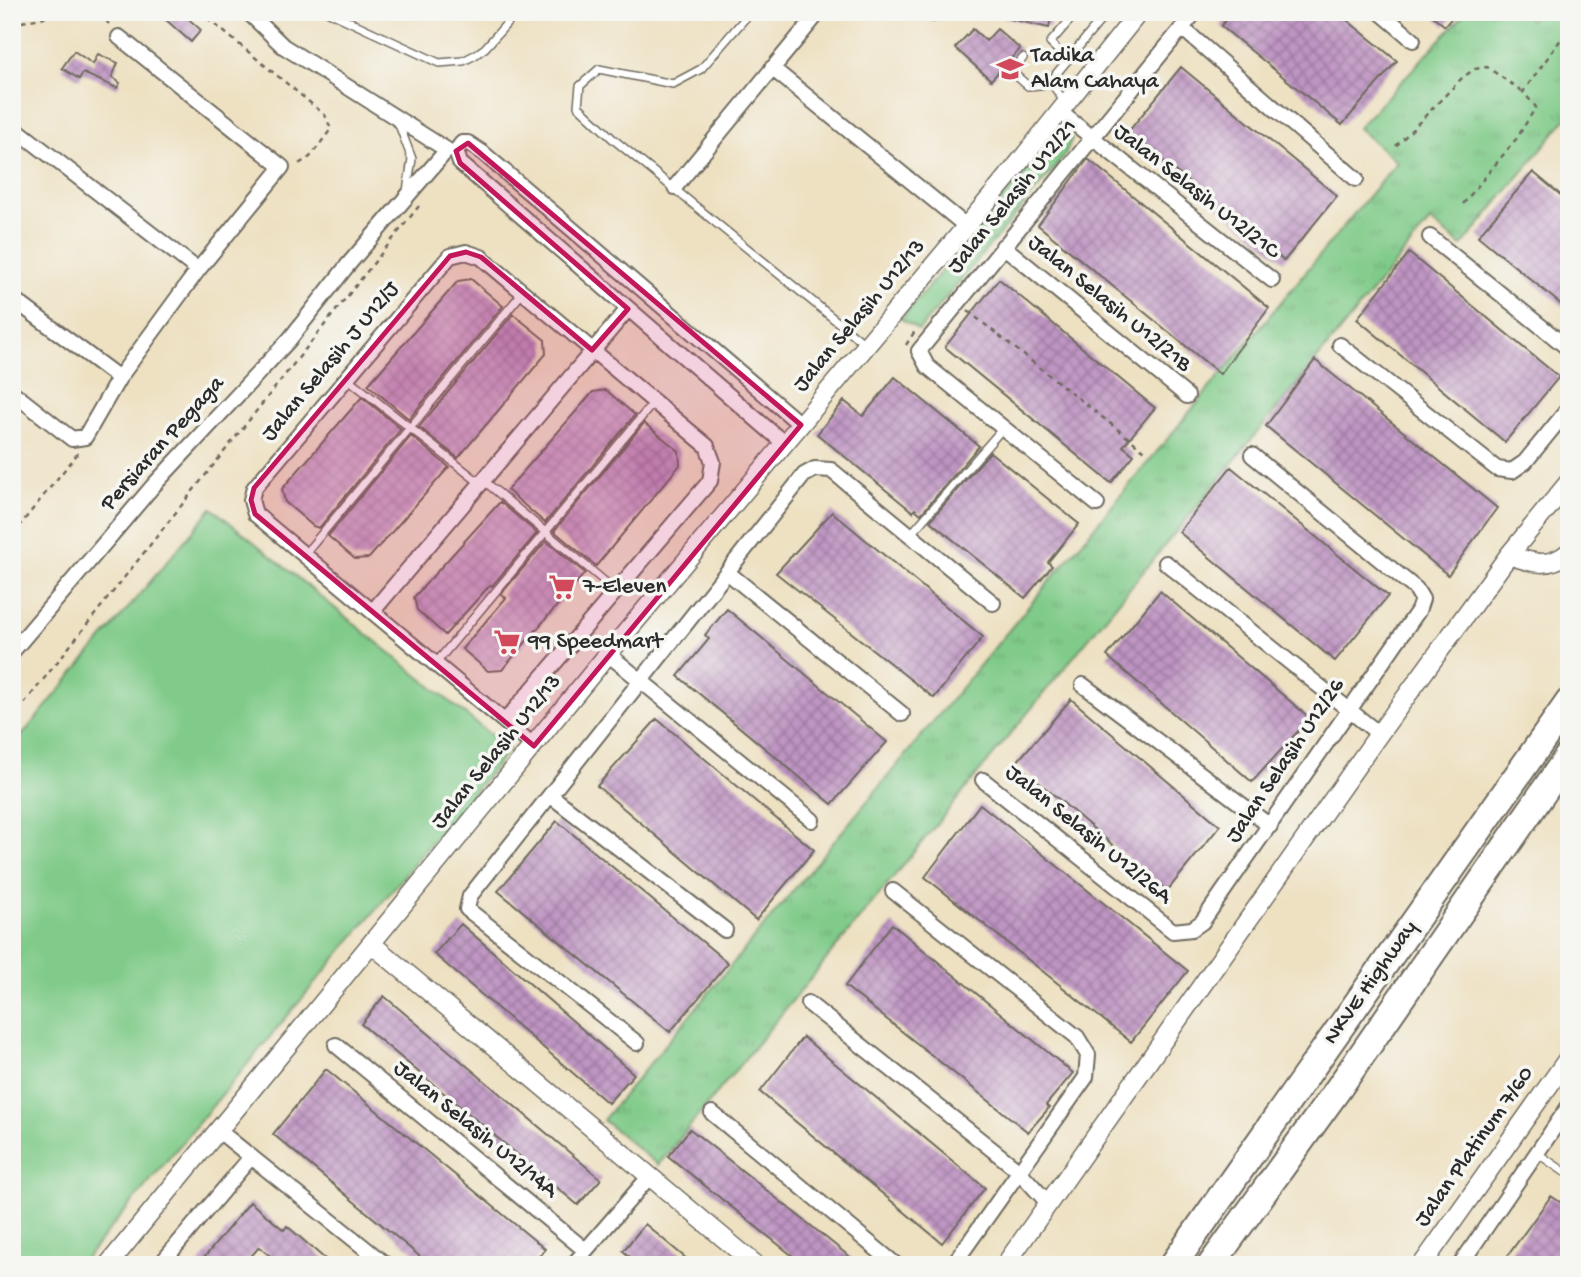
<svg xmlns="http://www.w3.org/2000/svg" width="1581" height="1277" viewBox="0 0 1581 1277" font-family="'Gochi Hand',sans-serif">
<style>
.grass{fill:#80cb89;stroke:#567b5a;stroke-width:2}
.park{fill:url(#park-tufts);stroke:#567b5a;stroke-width:2}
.building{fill:url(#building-cross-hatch)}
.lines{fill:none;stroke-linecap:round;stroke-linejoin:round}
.service-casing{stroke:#6f6b60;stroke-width:10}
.minor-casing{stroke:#6f6b60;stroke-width:18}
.tertiary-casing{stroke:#6f6b60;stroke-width:21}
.motorway-casing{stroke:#6f6b60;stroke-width:30}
.path{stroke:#6f6b60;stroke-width:2.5;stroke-dasharray:5 5;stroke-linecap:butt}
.service{stroke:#fff;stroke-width:7}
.minor{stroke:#fff;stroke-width:14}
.tertiary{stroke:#fff;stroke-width:18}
.motorway{stroke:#fff;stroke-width:26}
.marked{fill:#c2185b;fill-opacity:0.2;stroke:#c2185b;stroke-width:5;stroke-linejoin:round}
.labels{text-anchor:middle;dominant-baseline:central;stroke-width:7;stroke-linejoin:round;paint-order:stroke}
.poi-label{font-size:23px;fill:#2b2b2b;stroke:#f6f6f2;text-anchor:start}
.street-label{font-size:23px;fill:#2b2b2b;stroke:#f6f6f2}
</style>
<defs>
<pattern id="park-tufts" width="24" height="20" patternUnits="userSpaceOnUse" patternTransform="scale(1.75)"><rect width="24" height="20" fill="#80cb89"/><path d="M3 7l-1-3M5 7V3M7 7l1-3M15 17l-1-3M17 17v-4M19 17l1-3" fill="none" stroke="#6fae76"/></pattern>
<pattern id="building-cross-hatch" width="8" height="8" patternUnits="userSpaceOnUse" patternTransform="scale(1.75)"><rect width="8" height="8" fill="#bf95c3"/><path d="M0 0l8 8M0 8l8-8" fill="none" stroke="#9b7a9f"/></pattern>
</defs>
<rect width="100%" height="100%" fill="#f6f6f2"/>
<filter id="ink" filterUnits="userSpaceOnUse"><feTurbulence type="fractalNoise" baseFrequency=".0143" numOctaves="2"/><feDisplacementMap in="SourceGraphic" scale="14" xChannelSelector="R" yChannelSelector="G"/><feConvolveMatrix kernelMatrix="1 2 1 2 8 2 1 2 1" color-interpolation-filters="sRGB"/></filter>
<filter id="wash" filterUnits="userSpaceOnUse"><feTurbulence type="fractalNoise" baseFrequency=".00686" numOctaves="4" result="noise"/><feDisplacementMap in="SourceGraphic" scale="28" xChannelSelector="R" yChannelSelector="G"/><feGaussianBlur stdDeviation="1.57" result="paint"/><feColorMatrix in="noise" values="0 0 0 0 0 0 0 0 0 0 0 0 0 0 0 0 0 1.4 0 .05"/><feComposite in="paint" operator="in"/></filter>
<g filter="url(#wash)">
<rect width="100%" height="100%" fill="#eee1c2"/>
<path class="grass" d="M1065 133 1072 138 1064 157 919 330 901 319 1052 140Z
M212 508 509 750 80 1265H12V747Z"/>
<path class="park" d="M1466 12H1522L1530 20 1535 12H1564L1569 17V115L1462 246 1430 221 658 1165 603 1120 1397 162 1358 128Z"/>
<g id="blocks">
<path class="building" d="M172 12H181L201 30 191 42 165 19Z
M1003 12H1052L1049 28 1002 17Z
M1232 12H1337L1397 61 1342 125 1221 26Z
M1428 12H1456L1445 26Z
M973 29 986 41 997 29 1020 49 991 80 955 48Z
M74 51 93 64 98 54 118 63 112 77 120 83 117 88 83 73 79 79 62 68Z
M1181 67 1337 196 1284 261 1128 132Z
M1088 159 1269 308 1220 374 1038 225Z
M1533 172 1569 202V311L1478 236Z
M1409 253 1559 377 1505 442 1357 319Z
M471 279 503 306 409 419 368 385 458 281Z
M999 279 1155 408 1123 446 1134 455 1111 483 945 347Z
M513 314 545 340 546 354 458 458 419 427Z
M1315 360 1497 508 1448 575 1266 426Z
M895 377 979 446 921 514 915 509 913 512 817 434 844 401 863 416Z
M606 390 635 415 545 523 507 490 593 392Z
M362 397 401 429 319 528 313 526 285 502 282 489Z
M644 423 679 451 680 465 596 566 554 531Z
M411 436 449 467 369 558 355 559 328 536Z
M990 452 1079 524 1048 562 1052 566 1025 598 930 521Z
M1231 467 1388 596 1335 661 1179 532Z
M500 502 537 533 492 586 490 585 445 635 417 610 414 597Z
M832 512 983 637 934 698 776 573Z
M546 541 585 573 502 670 488 671 462 649 506 598 501 594Z
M1160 591 1310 718 1252 782 1107 656Z
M727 609 887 742 832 804 678 676 709 639 705 635Z
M1071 699 1220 826 1167 891 1016 763Z
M657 719 814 850 756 920 597 786Z
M980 804 1188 971 1131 1042 925 877Z
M557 821 728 963 670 1032 498 891Z
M461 924 634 1074 608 1103 434 954Z
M892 924 1073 1073 1046 1105 1049 1108 1028 1132 845 986Z
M384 996 601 1179 578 1205 361 1024Z
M803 1037 985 1188 942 1243 760 1092Z
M326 1069 545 1249 532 1265H430L273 1134Z
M690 1129 860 1265H804L668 1156Z
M1551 1196 1569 1208V1265H1501Z
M250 1202 284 1230 287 1226 332 1265H281L259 1247 244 1265H198Z
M645 1224 694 1265H639L623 1251Z"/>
</g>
</g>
<g filter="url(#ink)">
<use href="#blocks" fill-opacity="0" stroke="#6f6b60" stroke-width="2"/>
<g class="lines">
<g class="service-casing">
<path id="service" d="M329 12 439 63 463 61 475 55 485 48 517 12
M747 16 701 69 673 84 599 69 580 86 578 106 613 139 866 345
M1023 58 1012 72 1028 86 1052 84
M1068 60 1050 43 1077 12
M1066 104 1052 84 1056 74 1105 15 1118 13 1134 18
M398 122 412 159 407 191
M347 378 480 483
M483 480 616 591
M910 535 1003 428
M305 554 523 292
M436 663 654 402
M1537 1153 1569 1175"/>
</g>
<g class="minor-casing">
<path id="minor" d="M931 12 933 14
M1380 12 1413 40
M1182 28 1356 179
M772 68 966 226
M1060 112 1272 280
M12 126 198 270
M675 187 819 12
M1430 237 1569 349
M1003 246 1187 396
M12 298 119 378
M1340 345 1497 469 1512 471 1525 462 1569 408
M12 392 72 439 85 437 119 378 198 270 282 167 119 37
M785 444 460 163 456 151 462 143H468L483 153 801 425
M1097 504 927 366 919 351 1195 12
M1166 563 1379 734
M727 572 902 714
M373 611 628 309
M12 652 153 486 289 340 347 266 447 150 283 46 248 12
M608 654 812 820
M1083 685 1270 826
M506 720 710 481 713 462 707 446 481 257 466 252 450 256 254 488 251 500 255 514 534 746
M983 780 1173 931 1192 929 1202 922 1418 611 1422 599 1416 589 1252 455
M550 795 725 930
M893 891 1077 1037 1088 1055 1086 1077 953 1265
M808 1003 1018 1170 1048 1203
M637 1043 467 909 470 896 804 475 815 469 831 470 993 603
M336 1045 585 1250
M712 1113 896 1265
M219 1131 386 1265
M160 1265 251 1157
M573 1265 649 1177
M1460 1265 1569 1106"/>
</g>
<g class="tertiary-casing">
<path id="tertiary" d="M1509 555C1532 563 1549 569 1569 552
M373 945 756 1265
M108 1265 608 654 1006 179 1139 12
M1005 1265 1379 734 1509 555 1569 482
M1422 1265 1569 1057"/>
</g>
<g class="motorway-casing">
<path id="motorway" d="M1173 1265 1569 702
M1211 1265 1336 1092 1569 755"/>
</g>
<path class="path" d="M100 12 111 27
M200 12 325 115 331 129 310 157 297 165
M12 24 69 12
M12 47 16 63 12 67
M1396 146 1463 77 1475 69 1487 67 1523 92
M1463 204 1517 138 1536 107 1523 92 1569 28
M968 311 1145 451
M906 345 915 331
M12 535 78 453
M12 719 419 206"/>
<use href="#service" class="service"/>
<use href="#minor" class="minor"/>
<use href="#tertiary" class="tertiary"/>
<use href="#motorway" class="motorway"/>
</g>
</g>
<path class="marked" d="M468 143 801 425 534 746 255 514 251 500 254 488 450 256 466 252 481 257 592 350 628 309 460 163 456 151Z"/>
<defs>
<g id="school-bare" transform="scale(2.1)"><path d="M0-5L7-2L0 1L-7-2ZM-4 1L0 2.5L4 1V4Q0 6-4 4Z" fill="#d1495b" stroke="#f6f6f2" stroke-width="2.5" paint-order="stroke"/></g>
<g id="supermarket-bare" transform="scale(2.1)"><path d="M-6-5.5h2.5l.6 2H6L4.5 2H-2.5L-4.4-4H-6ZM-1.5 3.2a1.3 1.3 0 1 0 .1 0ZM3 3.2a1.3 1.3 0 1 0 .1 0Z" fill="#d1495b" stroke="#f6f6f2" stroke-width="2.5" paint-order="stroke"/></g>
</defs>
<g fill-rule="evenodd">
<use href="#school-bare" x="1010" y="69"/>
<use href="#supermarket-bare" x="562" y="587"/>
<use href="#supermarket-bare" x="507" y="642"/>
</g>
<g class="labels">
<g class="poi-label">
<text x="1031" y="56">Tadika<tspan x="1031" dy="26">Alam Cahaya</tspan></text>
<text x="583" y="587">7-Eleven</text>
<text x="528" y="642">99 Speedmart</text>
</g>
<g class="street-label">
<text transform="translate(1196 192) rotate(38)">Jalan Selasih U12/21C</text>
<text transform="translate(1013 197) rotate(-51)">Jalan Selasih U12/21</text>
<text transform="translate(1109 304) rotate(39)">Jalan Selasih U12/21B</text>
<text transform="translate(860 316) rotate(-50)">Jalan Selasih U12/13</text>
<text transform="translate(331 362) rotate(-50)">Jalan Selasih J U12/J</text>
<text transform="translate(163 444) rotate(-48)">Persiaran Pegaga</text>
<text transform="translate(497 752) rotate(-51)">Jalan Selasih U12/13</text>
<text transform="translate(1286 761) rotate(-56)">Jalan Selasih U12/26</text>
<text transform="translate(1088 835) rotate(39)">Jalan Selasih U12/26A</text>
<text transform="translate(1371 983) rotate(-55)">NKVE Highway</text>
<text transform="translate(475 1130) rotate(39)">Jalan Selasih U12/14A</text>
<text transform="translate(1475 1147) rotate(-55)">Jalan Platinum 7/60</text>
</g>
</g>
<rect width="1581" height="1277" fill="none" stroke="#f6f6f2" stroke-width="42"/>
</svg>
